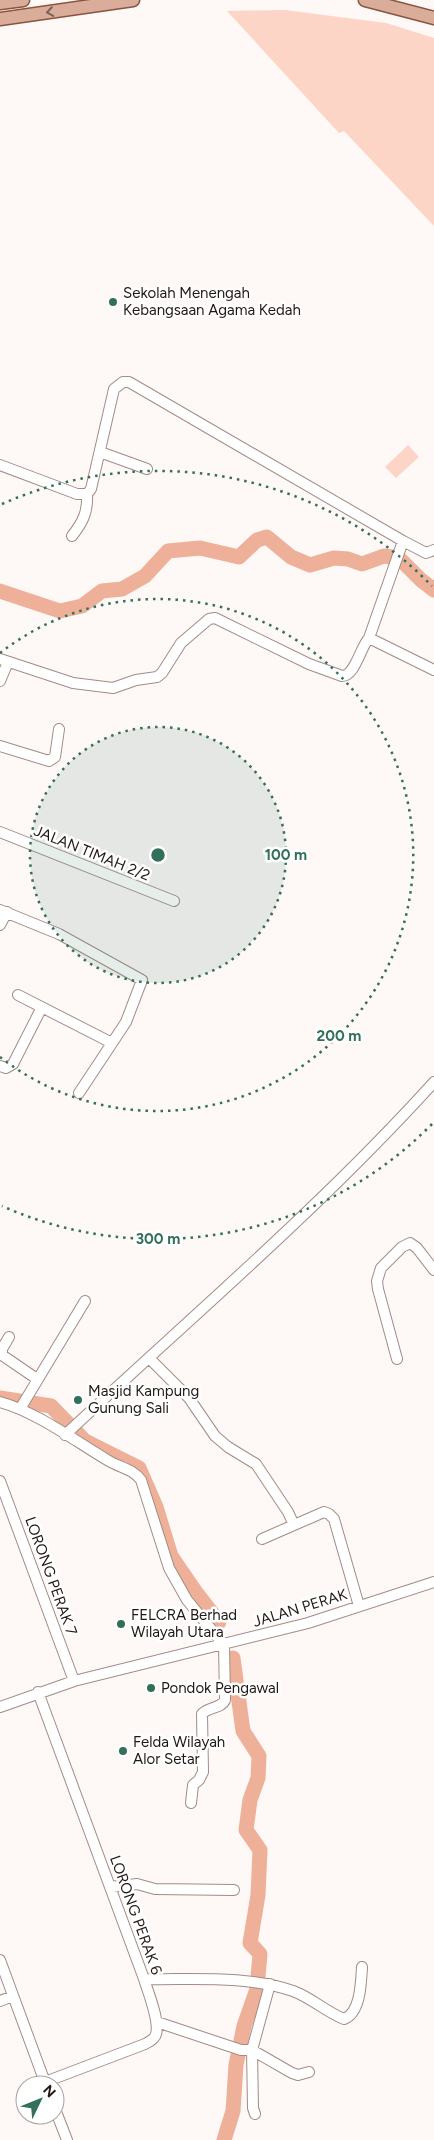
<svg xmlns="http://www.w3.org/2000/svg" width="434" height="2140" viewBox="0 0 434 2140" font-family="Figtree,sans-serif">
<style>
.green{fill:#fcd5c7}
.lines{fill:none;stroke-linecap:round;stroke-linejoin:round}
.river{stroke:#efb099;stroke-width:15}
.minor-casing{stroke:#a38c83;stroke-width:12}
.major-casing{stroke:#895440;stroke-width:15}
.minor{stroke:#fff;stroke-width:10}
.major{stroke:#daac9a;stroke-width:12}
.oneway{stroke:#7e6258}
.ring{fill:none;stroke:#33705c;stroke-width:2.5;stroke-dasharray:2.5 5}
.poi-dot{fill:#33705c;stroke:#fff;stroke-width:2}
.labels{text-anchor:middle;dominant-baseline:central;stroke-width:5;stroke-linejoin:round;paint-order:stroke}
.poi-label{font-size:15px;fill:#211815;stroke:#fff;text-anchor:start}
.street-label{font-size:15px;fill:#211815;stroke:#fff}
.centre{fill:#33705c;stroke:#fff;stroke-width:2.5}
.ring-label{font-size:15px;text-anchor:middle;font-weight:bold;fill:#33705c;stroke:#fff;stroke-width:5;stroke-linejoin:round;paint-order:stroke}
</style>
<rect width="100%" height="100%" fill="#fef8f7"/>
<path class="green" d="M285 10 386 23 434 38V226L344 131 339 133 227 11Z
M408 445 419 457 396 478 385 467Z"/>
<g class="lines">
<path class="river" d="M0 591 60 611 82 606 102 591 122 589 145 576 168 551 200 548 239 557 257 540 267 537 291 557 310 565 334 558 348 559 362 564 384 556 399 558 421 580 434 590
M0 1398 51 1406 85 1441 139 1468 156 1507 171 1556 195 1591 219 1622
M224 2140 233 2111 236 2065 244 2026 257 1989 260 1954 250 1943 258 1895 260 1850 246 1830 250 1800 258 1778 259 1756 243 1731 233 1658"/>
<g class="minor-casing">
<path id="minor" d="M100 452 147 469
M0 465 77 494H87L91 489 114 389 123 382H129L403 541 426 553 434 550
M72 536C83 522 88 512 87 494
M369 638 403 541
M0 659 73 683 113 688 136 680 157 677 162 673 181 643 209 619 215 618 309 664 342 676C355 676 360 648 369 638L434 670
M0 681 8 662
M0 746 49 761 55 757 59 729
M0 832 174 901
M0 910 59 934 142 980 126 1022 79 1093
M0 925 7 912
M18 995 112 1043
M0 1066 6 1068 13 1064 42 1007
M9 1337 2 1349V1355L37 1379
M150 1359 189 1398 215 1436 228 1447 256 1464 288 1512 294 1525 324 1512 329 1514 334 1519 359 1606
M397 1359 378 1289 377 1281 381 1268 402 1247 410 1243 417 1248 434 1270
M0 1402C37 1412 75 1441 109 1461 121 1468 133 1469 141 1480L169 1568 187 1600 224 1645 225 1700C221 1709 209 1706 202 1714L203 1772 199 1780 193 1785 191 1803
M20 1409 85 1301
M65 1435C189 1319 320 1208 434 1082
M0 1481 74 1681
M262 1539 294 1525
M38 1692 144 1979C148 1992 160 2021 156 2034 155 2039 149 2042 145 2044L45 2082
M0 1707 74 1681 308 1623 434 1582
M110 1887 137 1884 155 1889 234 1890
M0 1960 46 2085
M144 1979C194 1980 246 1975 293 1991 312 1998 326 2012 344 2019 361 2013 361 1981 362 1967
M0 2001 13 1996
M157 2022 241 2050H252L292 2073 298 2075 309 2072
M55 2109 67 2140
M255 2114 253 2108 252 2050 270 1984"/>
</g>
<g class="major-casing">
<path id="major" d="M365 0 434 18
M0 3 23 0
M0 19 133 0"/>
</g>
<use href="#minor" class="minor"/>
<use href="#major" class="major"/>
</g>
<defs><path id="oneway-chevron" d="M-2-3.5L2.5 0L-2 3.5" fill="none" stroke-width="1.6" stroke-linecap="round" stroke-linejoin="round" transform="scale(1.25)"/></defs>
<use class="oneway" href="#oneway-chevron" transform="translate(50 12) rotate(171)"/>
<circle cx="158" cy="855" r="128" fill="#33705c" fill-opacity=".12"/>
<g class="ring">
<circle cx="158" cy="855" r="128"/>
<path d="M0 653A256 256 0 1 1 0 1057"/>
<path d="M432 1124A384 384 0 0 1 2 1206M2 504A384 384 0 0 1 432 586"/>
</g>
<g class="poi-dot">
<circle cx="113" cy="302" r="5"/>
<circle cx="78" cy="1400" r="5"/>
<circle cx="121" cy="1624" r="5"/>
<circle cx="151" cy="1688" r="5"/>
<circle cx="123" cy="1751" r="5"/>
</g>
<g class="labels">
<g class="poi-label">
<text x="123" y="293">Sekolah Menengah<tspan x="123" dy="17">Kebangsaan Agama Kedah</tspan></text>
<text x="88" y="1391">Masjid Kampung<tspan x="88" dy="17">Gunung Sali</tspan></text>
<text x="131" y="1615">FELCRA Berhad<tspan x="131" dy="17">Wilayah Utara</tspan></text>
<text x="161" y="1688">Pondok Pengawal</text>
<text x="133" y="1742">Felda Wilayah<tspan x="133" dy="17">Alor Setar</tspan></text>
</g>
<g class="street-label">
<text transform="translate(92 853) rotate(22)">JALAN TIMAH 2/2</text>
<text transform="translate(51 1576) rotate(70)">LORONG PERAK 7</text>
<text transform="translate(300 1608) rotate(-17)">JALAN PERAK</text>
<text transform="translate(136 1915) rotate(70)">LORONG PERAK 6</text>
</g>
</g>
<circle cx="158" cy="855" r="8" class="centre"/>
<g class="ring-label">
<text x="286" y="860">100 m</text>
<text x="339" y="1041">200 m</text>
<text x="158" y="1244">300 m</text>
</g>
<g transform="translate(40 2100) rotate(47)"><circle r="24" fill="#ffffff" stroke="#a6a3a1"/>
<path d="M0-4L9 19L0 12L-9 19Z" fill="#33705c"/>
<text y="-8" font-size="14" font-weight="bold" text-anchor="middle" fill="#211815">N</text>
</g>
</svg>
